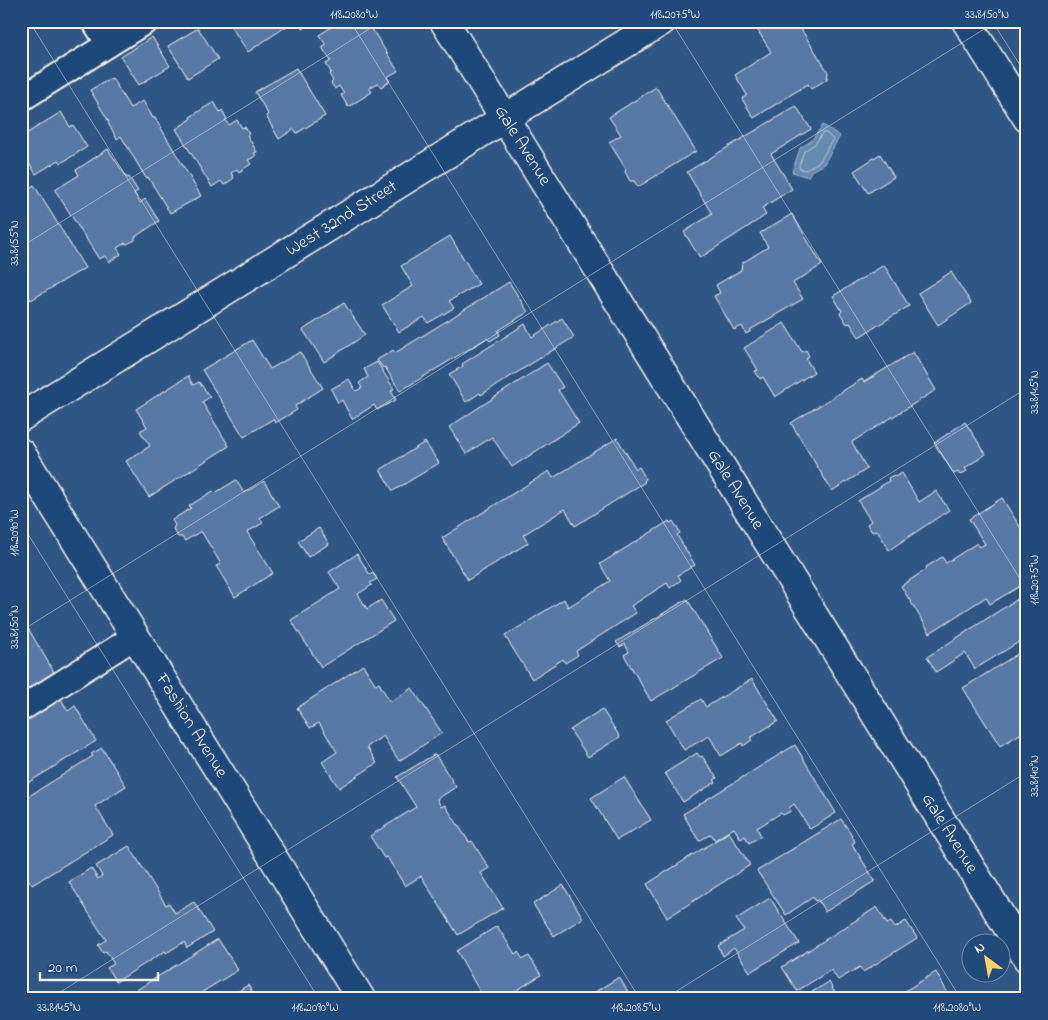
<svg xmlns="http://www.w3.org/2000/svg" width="1048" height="1020" viewBox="0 0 1048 1020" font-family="'Indie Flower',sans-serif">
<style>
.water{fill:#648ab1;stroke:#9eb3c7}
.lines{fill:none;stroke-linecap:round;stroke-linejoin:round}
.shore{stroke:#bac8d2;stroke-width:1}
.building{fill:#5779a6;stroke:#f4f1e8}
.service-casing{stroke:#f4f1e8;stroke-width:28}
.minor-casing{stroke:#f4f1e8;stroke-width:31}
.motorway-casing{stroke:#f4f1e8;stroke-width:31}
.service{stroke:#1f4a7a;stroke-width:24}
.minor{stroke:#1f4a7a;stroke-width:28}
.motorway{stroke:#1f4a7a;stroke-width:28}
.ticks{fill:none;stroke:#f4f1e8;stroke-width:1;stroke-opacity:0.45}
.labels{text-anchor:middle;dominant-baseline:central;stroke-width:4.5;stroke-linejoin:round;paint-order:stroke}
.street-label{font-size:18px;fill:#f4f1e8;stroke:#1f4a7a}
.neatline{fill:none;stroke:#f4f1e8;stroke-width:2}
.ticks-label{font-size:12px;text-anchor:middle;fill:#f4f1e8}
</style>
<rect width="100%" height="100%" fill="#2e5786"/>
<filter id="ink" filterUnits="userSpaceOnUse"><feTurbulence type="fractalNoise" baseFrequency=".02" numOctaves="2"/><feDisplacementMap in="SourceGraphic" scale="10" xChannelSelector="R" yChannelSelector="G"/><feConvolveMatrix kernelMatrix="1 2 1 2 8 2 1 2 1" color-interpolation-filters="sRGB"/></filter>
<g filter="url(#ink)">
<path class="water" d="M823 125 840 136 824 164 811 171 808 177 792 172 800 148 811 141Z"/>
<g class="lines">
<path class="shore" d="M823 133H826L833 139 820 161 806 170 800 169 799 166 804 151 815 144Z"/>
</g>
<path class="building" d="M288 21 290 24 248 52 228 22Z
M298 21H316L303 29Z
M341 21H367L398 71 387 77 390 81 381 87 378 83 369 88 372 92 348 107 341 95 344 94 339 86 335 89 331 83 333 81 329 74 331 72 326 64 331 61 323 49V47L326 45 319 35Z
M752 21H796L828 72 827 79 811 89 808 84 754 118 742 99 747 95 735 75 771 52Z
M198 28 218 59 188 78 168 46Z
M152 37 170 66 139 85 121 57Z
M21 57 26 64 21 67Z
M296 68 325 116 297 133 294 129 279 139 266 116 268 114 255 92Z
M112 78 130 108 143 101 153 118H155L201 196 170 213 148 177 146 178 121 136 117 139 108 123 109 122 90 90Z
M656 87 696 151 638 187 634 181H630L625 172 626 169 609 142 621 135 609 117Z
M214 102 220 112 222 110 227 119 225 120 229 125 237 120 242 128 245 127 249 134 247 135 257 152 254 153 256 156 248 160 251 164 239 172 237 169 231 173 234 178 224 185 221 181 212 187 176 129 191 119 190 117Z
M796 106 811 129 771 154 792 189 762 208 766 215 700 258 684 232 712 214 687 172Z
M61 112 70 127 73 125 87 147 61 163 59 160 36 174 21 150V137Z
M108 149 127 178 129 177 138 191 134 193 140 203 145 199 159 221 135 237V240L127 244 125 243 117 248 121 254 109 262 105 256 99 259 55 190 79 175 76 170Z
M880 154 894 177 868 193 854 171Z
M34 185 85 268 31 300 27 293 21 297V193Z
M792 214 822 265 793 283 803 299 750 330 751 331 746 334 742 326 734 330 714 296 720 293 716 285 741 270 742 263 768 247 760 233Z
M450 236 479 284 449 301 454 308 428 323 424 317 399 332 382 305 413 286 401 266Z
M884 265 909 306 859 337 850 323 847 324 840 313 842 311 833 296Z
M951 272 971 303 938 325 918 293Z
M509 282 528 312 498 331 500 335 490 341 487 338 400 391 385 367 383 368 377 360 393 350 395 353Z
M344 303 365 335 324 362 303 330Z
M562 318 574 337 481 395 480 393 466 402 449 374 463 366 462 364 525 324 532 337Z
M784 323 802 352 806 350 809 356 806 359 814 372 775 397 763 377 760 379 755 371 758 370 744 348Z
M252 340 270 369 300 352 323 388 295 406 297 410 275 423 273 419 244 437 202 370Z
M913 352 936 390 852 442 867 469 832 491 791 423 862 379 864 382Z
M377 362 394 389 391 391 396 400 377 410 374 405 352 419 342 400 338 403 331 389 349 379 356 391 362 388 359 383 368 377 364 369Z
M547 363 563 387 558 390 579 423 512 467 492 437 466 454 449 427Z
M188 376 193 385 199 382 210 397 202 402 229 446 149 497 126 461 150 446 140 431 147 427 136 409Z
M965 422 986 454 965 468 967 471 960 475 958 472 954 474 934 443Z
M617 438 636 469 639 467 646 479 644 481 645 482 575 526 565 509 523 535 528 543 468 580 442 538 549 471 553 478Z
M425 442 439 463 393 491 380 470Z
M902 473 919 502 936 491 949 510 889 550 877 530 872 532 867 524 871 521 858 501 889 481 888 478 894 475 895 477Z
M236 480 244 493 264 481 279 506 260 518 263 523 247 532 273 573 235 597 216 566 221 564 201 531 185 541 182 537H178L173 529 175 525 172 520 191 508 189 506 213 491 215 493Z
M1002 498 1027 538V582L990 604 986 597 930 633 901 586 927 569 926 567 942 557 946 563 977 543 980 547 985 544 969 519Z
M669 521 670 523 673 521 680 533 677 535 695 565 678 575 681 580 670 588 667 583 631 606 636 613 576 651 578 655 565 663 563 659 532 679 505 636 564 599 568 607 610 581 600 564Z
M319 528 329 544 308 557 298 541Z
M357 554 370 575 373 573 377 579 370 583 372 585 358 594 367 609 381 600 394 621 321 667 291 620 340 589 329 572Z
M1027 593V637L975 669 965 653 936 672 927 657Z
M687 599 723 658 651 701 624 655 629 652 625 644 620 647 616 642Z
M26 625 54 672 21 693V628Z
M1027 648V730L1000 746 963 688Z
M363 665 376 685 379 683 390 702 412 688 442 733 399 761 383 736 367 747 377 763 339 788 322 762 337 752 319 723 310 728 297 708Z
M752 679 778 721 750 738 752 740 743 746 742 743 721 756 709 736 684 750 666 720 701 699 706 707Z
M61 699 68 711 75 706 96 741 21 787V723Z
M602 709 620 737 588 757 570 730Z
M795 745 836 813 810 829 794 804 789 808 791 811 783 815 781 813 757 828 761 836 749 843 745 836 741 839 734 828 715 840 711 834 699 841 683 814Z
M102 748 126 786 95 806 113 835 32 885 21 868V801L93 756 91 754Z
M697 753 700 757 702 756 717 778 714 780 716 782 683 802 665 773Z
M435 754 456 787 437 799 441 807 445 805 469 842 472 841 489 868 481 873 503 908 458 935 421 876 405 886 387 857 384 858 370 836 416 807 397 777Z
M624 777 651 820 617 840 591 798Z
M841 819 852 835 851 836 855 842 852 844 875 881 825 912 818 900 815 901 813 897 786 915 757 871Z
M729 832 750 865 667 918 647 884Z
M129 846 166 905 169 903 175 913 194 902 213 932 187 948 184 942 166 953 165 951 116 982 107 968 114 964 106 951 103 953 98 945 106 940 69 882 91 868 98 879 102 876 96 866Z
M563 885 583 918 554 936 533 904Z
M770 898 799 943 750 972 734 948 723 956 718 946 744 930 736 919Z
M877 907 887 924 891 922 895 928 906 921 917 938 863 972 860 967 838 980 831 970 797 991 782 967Z
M497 926 515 954 518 952 523 959 529 956 541 975 503 999H484L457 951Z
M218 939 238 970 191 999H122Z
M936 972 951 999H890L900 994Z
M619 977 632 999H584Z
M829 982 838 999H800Z
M248 985 257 999H226Z"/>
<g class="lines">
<g class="service-casing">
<path id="service" d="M94 21 109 44
M21 99 146 21
M21 709 136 636"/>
</g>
<g class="minor-casing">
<path id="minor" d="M444 21 1027 958
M21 417 662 21
M21 453 361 999"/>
</g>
<g class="motorway-casing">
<path id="motorway" d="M966 21 1027 118"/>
</g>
<use href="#service" class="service"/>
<use href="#minor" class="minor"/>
<use href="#motorway" class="motorway"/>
</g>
</g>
<path class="ticks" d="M29 21 640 999M350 21 961 999M671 21 1027 590M992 21 1027 76M21 247 382 21M21 523 319 999M21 631 997 21M49 999 1027 388M664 999 1027 772"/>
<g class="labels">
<g class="street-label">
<text transform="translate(522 146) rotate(58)">Gale Avenue</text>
<text transform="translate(342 219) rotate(-32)">West 32nd Street</text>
<text transform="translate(735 490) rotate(58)">Gale Avenue</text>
<text transform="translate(191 726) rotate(58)">Fashion Avenue</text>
<text transform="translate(949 834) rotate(58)">Gale Avenue</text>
</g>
</g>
<rect width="1048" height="1020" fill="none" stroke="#1f4a7a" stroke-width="55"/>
<g transform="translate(986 958) rotate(328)"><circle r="24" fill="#1f4a7a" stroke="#748da6"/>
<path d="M0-4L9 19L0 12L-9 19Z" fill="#ffd166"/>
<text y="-8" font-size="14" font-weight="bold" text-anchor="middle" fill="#f4f1e8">N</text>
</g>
<path d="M40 972v8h118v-8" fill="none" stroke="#f4f1e8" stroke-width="2.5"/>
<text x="48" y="972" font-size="15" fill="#f4f1e8" stroke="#1f4a7a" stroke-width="4" paint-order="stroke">20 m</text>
<rect x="28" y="28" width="992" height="964" class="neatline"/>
<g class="ticks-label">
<text x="354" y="18">118.2080°W</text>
<text x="675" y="18">118.2075°W</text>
<text x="987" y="18">33.8150°N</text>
<text transform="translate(14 243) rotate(-90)" y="4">33.8155°N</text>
<text transform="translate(1034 392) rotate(-90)" y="4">33.8145°N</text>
<text transform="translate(14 533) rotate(-90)" y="4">118.2090°W</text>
<text transform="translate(1034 580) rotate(-90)" y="4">118.2075°W</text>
<text transform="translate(14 627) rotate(-90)" y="4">33.8150°N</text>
<text transform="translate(1034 776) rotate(-90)" y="4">33.8140°N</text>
<text x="59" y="1011">33.8145°N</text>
<text x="315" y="1011">118.2090°W</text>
<text x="636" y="1011">118.2085°W</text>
<text x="957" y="1011">118.2080°W</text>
</g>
</svg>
